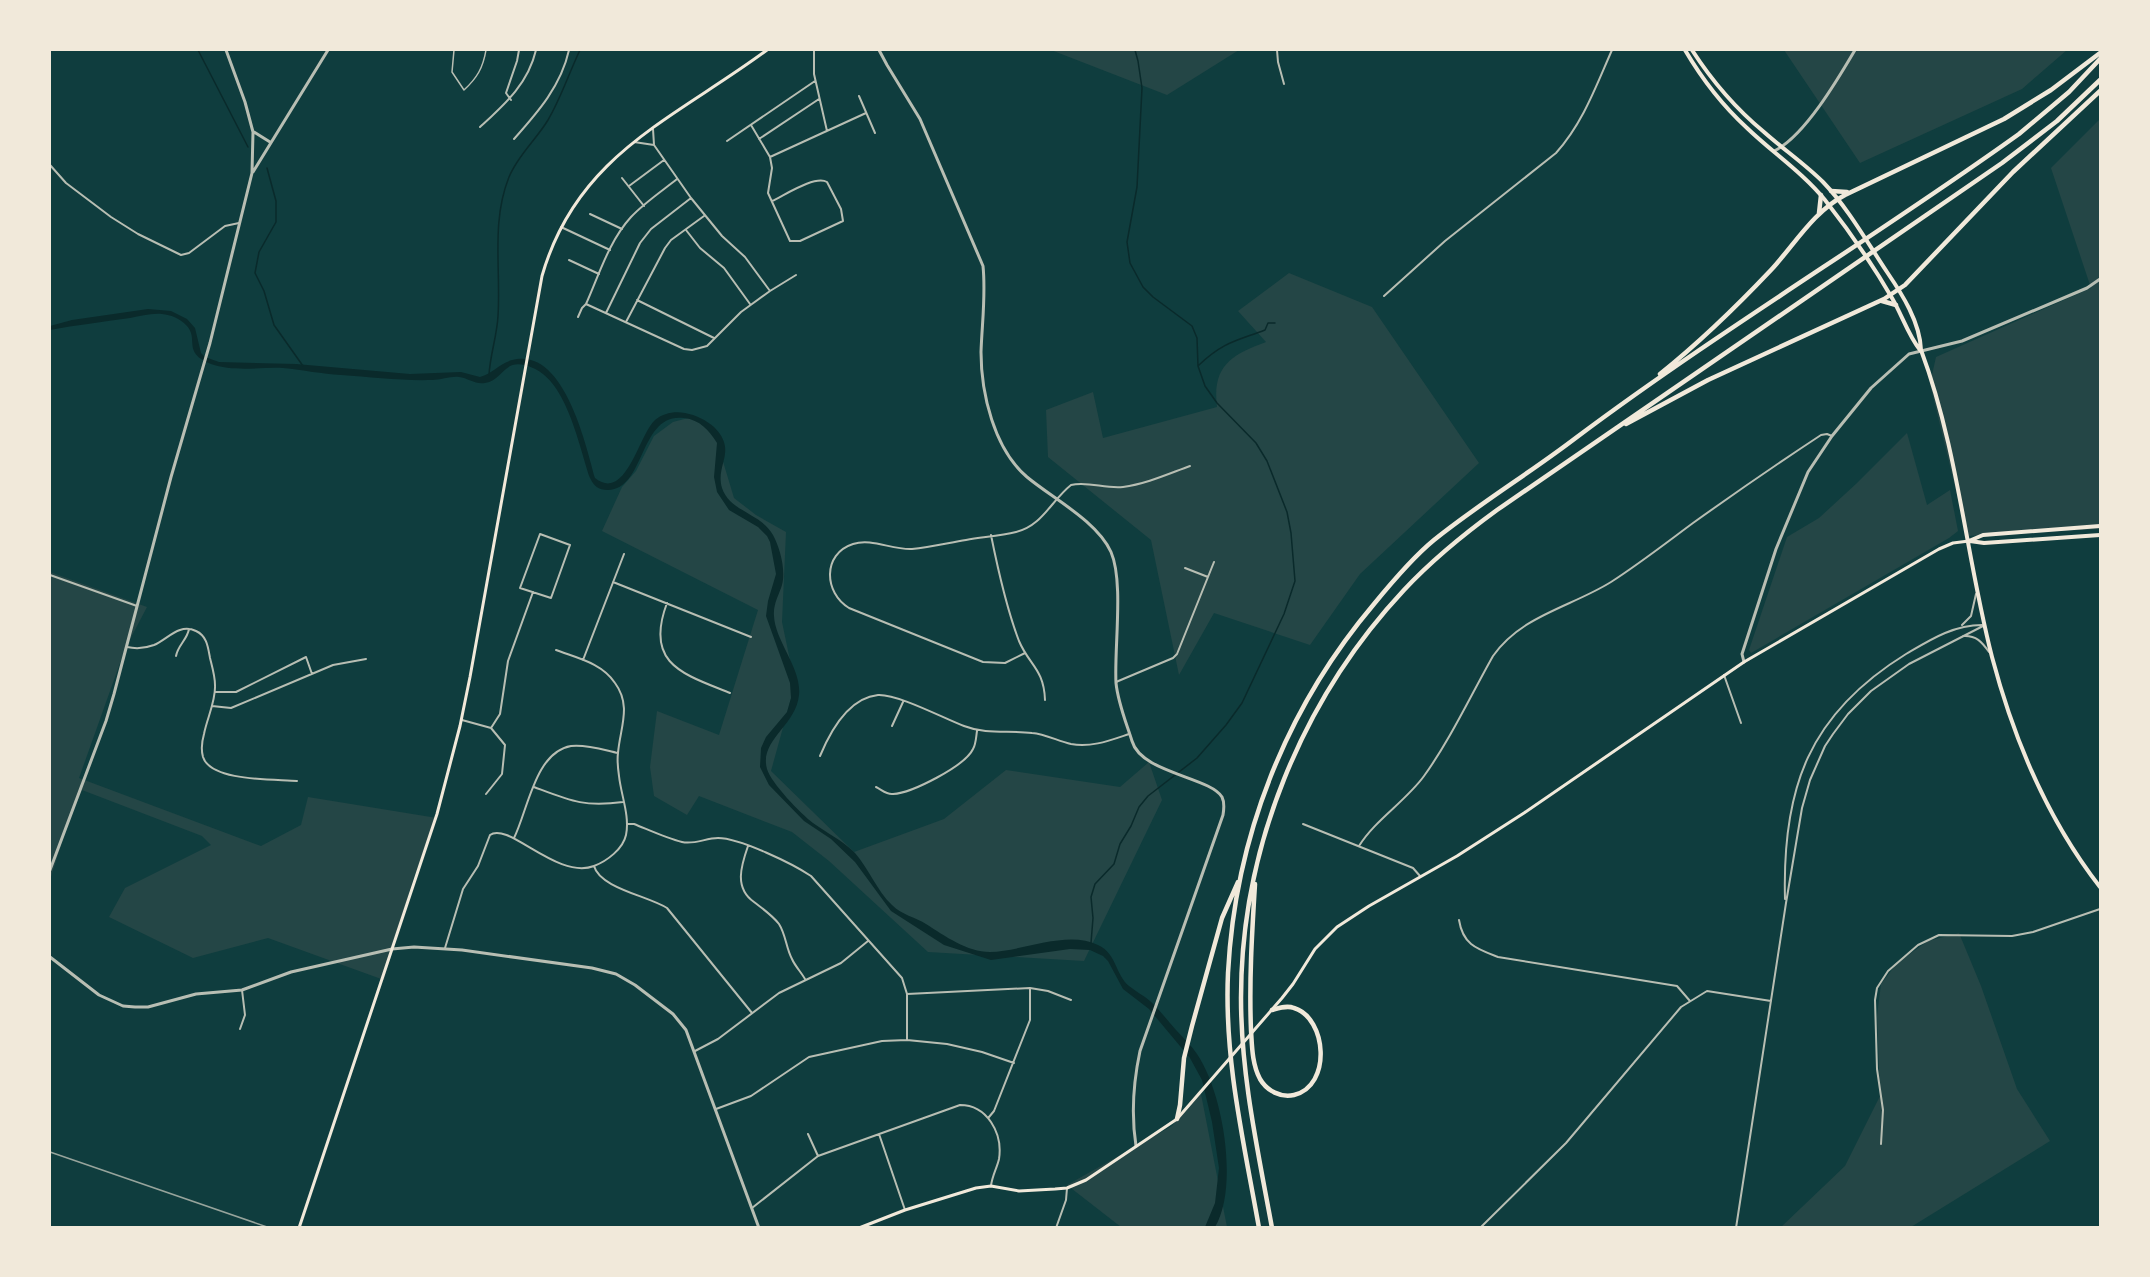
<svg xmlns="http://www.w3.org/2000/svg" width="2150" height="1277" viewBox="0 0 2150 1277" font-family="Spectral,serif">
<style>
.green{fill:#244646}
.water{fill:#0a2a2b}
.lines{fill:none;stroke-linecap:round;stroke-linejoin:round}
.stream{stroke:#0a2a2b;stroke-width:1.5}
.service{stroke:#b8beb3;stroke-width:1.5}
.minor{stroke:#b8beb3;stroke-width:2}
.tertiary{stroke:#b8beb3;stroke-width:3}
.secondary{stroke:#f1e9da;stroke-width:3}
.primary{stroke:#f1e9da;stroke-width:4}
.motorway{stroke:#f1e9da;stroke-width:4.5}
.rail{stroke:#97a49c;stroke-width:1.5}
</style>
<rect width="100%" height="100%" fill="#0f3d3e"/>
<path class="green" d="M1051 50H1239L1167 95Z
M1784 50H2067L2022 89 1860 163Z
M2100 119V529L1967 536 1930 384 1936 357 2091 288 2051 168Z
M1289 273 1372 307 1479 463 1360 574 1310 645 1214 613 1179 675 1151 540 1048 457 1046 410 1093 392 1103 438 1217 407C1212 366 1231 355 1266 342L1238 311Z
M692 417 715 435 734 498 756 515 786 532 782 622 795 684 771 771 854 852 944 819 1006 770 1120 787 1149 762 1162 800 1084 961 928 952 829 861 792 832 699 796 687 815 654 796 650 767 657 711 719 735 758 610 602 531 622 487 636 471 654 436 673 422Z
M1907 433 1927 505 1950 490 1958 531 1949 538 1751 653 1749 650 1787 537 1819 518 1857 483Z
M50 572 147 607 125 649 79 778 261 846 301 825 308 797 437 818 413 879 384 980 268 938 193 958 109 917 125 888 211 845 202 836 82 790 68 823 50 880Z
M1959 933 1981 986 2017 1089 2050 1141 1911 1227 1780 1228 1845 1166 1880 1096 1877 1016 1881 984 1897 963 1928 941Z
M1200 1089 1227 1227H1121L1067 1185 1172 1126Z"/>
<path class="water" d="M148 309 171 311 187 319 195 328 201 353 205 357 219 362 296 364 410 374 461 372 480 377C494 373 501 361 517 359 565 352 586 445 595 478 626 503 639 434 655 420 663 413 675 411 685 413 696 415 706 420 714 427 738 451 715 464 722 488 730 512 761 513 773 535 780 548 786 570 782 585 779 595 773 604 774 616 775 641 802 669 799 695 796 726 759 740 767 769 771 783 801 814 813 823 828 834 841 839 855 853 869 869 877 891 892 905 902 915 915 917 926 924 945 936 967 952 990 952 1024 951 1067 930 1098 945 1117 954 1115 974 1129 986 1135 991 1143 995 1150 1001 1159 1009 1167 1020 1176 1030 1183 1038 1191 1045 1197 1054 1223 1092 1239 1187 1215 1227H1205L1215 1203 1219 1168 1212 1122 1202 1080 1190 1058 1149 1009 1123 989 1108 961 1103 956 1090 950 1070 949 991 960 944 945 891 911 855 862 831 839 804 821 769 785 760 767 761 748 766 737 787 712 791 698 790 683 766 616 768 601 776 574 770 542 767 536 758 527 729 510 717 492 714 477 717 443C709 430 700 420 684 418 639 412 646 489 608 490 598 490 594 486 590 478 579 446 567 382 533 368 503 355 505 380 485 383 476 385 468 378 459 377 451 376 441 380 432 380 402 381 371 377 341 375 322 374 303 370 283 368 260 367 233 372 211 364 181 352 200 339 186 325 179 318 171 315 162 314 151 313 141 316 130 318 103 322 76 325 50 330V326L72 320Z"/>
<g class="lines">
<path class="stream" d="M198 50 248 147
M267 168 276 201V222L259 252 255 273 264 291 274 325 303 366
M1199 365C1223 342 1236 341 1265 330L1268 323H1275
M489 375C490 355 497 336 498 316 501 269 491 222 509 177 518 155 536 140 548 120 561 98 569 73 580 50
M1091 943 1093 918 1091 897 1095 884 1114 864 1120 844 1131 826 1139 807 1148 796 1197 758 1226 725 1242 703 1284 614 1295 581 1291 533 1287 512 1267 461 1256 443 1217 403 1205 386 1198 366 1197 338 1192 326 1153 297 1143 287 1130 263 1127 242 1137 187 1142 88 1138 61 1135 50"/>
<path class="service" d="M454 50 452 72 464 90C477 78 483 68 486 50"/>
<path class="minor" d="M814 50V74L827 131
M1277 50 1278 62 1284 84
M859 96 875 133
M511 100 506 93 517 61 519 50
M751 125 770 157 772 168 768 193 790 241H800L843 221 841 209 827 182C815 175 785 195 772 201
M480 127C505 104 528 84 536 50
M653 129 654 145 691 198 722 236 745 257 770 291 796 275
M514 139C538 112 561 86 569 50
M759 139 819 99
M727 141 815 81
M634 142 654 145
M770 157 866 113
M50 165 66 183 111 217 138 234 181 255 189 253 225 226 239 223
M622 178 644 206
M629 186 664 160
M590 214 622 229
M561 227 610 250
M686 230 700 248 724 268 750 304
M569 260 599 274
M1384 296 1445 241 1556 153C1583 123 1596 86 1612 50
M637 300 714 338
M586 304 684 349 692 350 707 346 741 312 770 291
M606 313 640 243 651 229 691 198
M578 317 582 308 586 304C599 275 609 241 631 217 644 203 662 191 677 179
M626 322 665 248 671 240 704 216
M540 534 570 545 551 598 520 588Z
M991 535C998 570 1006 607 1019 641 1029 665 1044 669 1045 700
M1185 568 1208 577
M50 575 137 606
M613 582 751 637
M667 603C644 664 683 674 730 693
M1962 625 1971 616 1976 594
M1963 636C1976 635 1982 642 1989 652
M127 647C136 649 146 648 154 645 168 639 179 623 196 631 207 636 208 647 210 658 212 666 215 676 215 685 216 701 207 718 204 734 202 741 201 750 203 757 211 782 276 779 297 781
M1025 653 1005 663 983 662 849 608C824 593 822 554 853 544 872 538 892 550 912 549 930 547 948 543 966 540 983 537 1000 536 1016 532 1042 526 1051 501 1071 485 1088 481 1105 489 1123 487 1146 484 1168 474 1190 466
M176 656C178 645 187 640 189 629
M583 660 624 554
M1724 675 1741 723
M1116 682 1173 658 1177 654 1214 562
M215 692H236L306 657 312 674
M212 706 231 708 333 665 366 659
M462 720 491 728 505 745 502 774 486 794
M892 726 903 702
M491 728 500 714 508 661 533 592
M820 756C830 732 848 698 878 695 898 694 943 718 964 726 987 735 1008 730 1032 733 1045 734 1058 741 1071 744 1091 748 1111 740 1129 734
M534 787C571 801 583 807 623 802
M876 787C882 790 887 795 893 794 912 793 965 766 973 749 976 744 976 737 977 731
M627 824H634C649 830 666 838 682 842 694 845 706 838 718 838 740 838 793 864 811 876L902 978 907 994V1040
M1303 824 1413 868 1420 876
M514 838C528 810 535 752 571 746 586 744 604 750 618 753
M748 846C741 866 734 888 754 902 763 909 772 915 779 924 786 935 786 948 792 959 795 966 801 972 805 979
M1359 846C1375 820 1406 801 1424 776 1450 740 1471 695 1493 656 1522 615 1571 607 1611 582 1639 564 1666 543 1693 523 1735 493 1777 464 1821 435L1827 434 1832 436
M594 866C600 888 648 896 667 908L752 1013
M1785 899C1782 788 1809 714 1906 654 1930 640 1953 625 1982 625
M1459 920C1463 945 1477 949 1498 957L1677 986 1690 1001
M445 948 463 889 478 866 490 835C508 821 557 880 594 866 607 861 623 849 626 835 630 816 621 795 619 776 618 769 617 760 618 753 620 728 632 706 615 683 602 663 577 658 556 650
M907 994 1030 988 1048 991 1071 1000
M240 1029 245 1015 242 990
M695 1051 718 1039 779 993 841 963 868 941
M716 1109 751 1096 809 1057 882 1041 907 1040 947 1044 982 1052 1014 1063
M989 1117 994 1111 1030 1020V988
M808 1134 818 1156
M879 1134 905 1210
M1881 1144 1883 1110 1877 1069 1875 1000 1877 988 1888 971 1918 945 1939 935 2012 936 2033 932 2100 909
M752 1208 818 1156 960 1105C987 1105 1003 1133 999 1159 997 1168 992 1176 991 1186
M1056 1228 1066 1200 1067 1188
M1480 1228 1566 1143 1681 1007 1707 991 1771 1001
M1736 1228 1786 903 1802 808 1810 780 1825 746 1833 734 1848 714 1871 691 1909 664 1985 625"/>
<path class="tertiary" d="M879 50 887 65 920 119 983 266C986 295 982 323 981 352 981 393 994 449 1027 477 1052 498 1097 521 1111 552 1124 582 1114 648 1116 683 1118 703 1126 722 1132 741 1141 773 1210 777 1222 797 1225 803 1224 809 1223 815L1140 1051C1133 1084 1131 1114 1136 1146
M254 132 270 142
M1774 151C1804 137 1838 79 1855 50
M253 172 328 50
M1744 662 1742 654 1776 549 1808 472 1832 436 1871 388 1909 354 1962 341 2087 288 2100 279
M50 870 106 721 114 694 171 477 210 343 252 173 253 132 245 102 226 50
M50 957 99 995 123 1006 135 1007H148L196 994 242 990 291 972 392 949 414 947 462 950 592 968 616 974 635 985 673 1014 686 1030 759 1228"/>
<path class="secondary" d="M299 1228 437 814 460 726 470 677 542 276C577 154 674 119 767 50
M859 1228 905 1210 976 1188 991 1186 1019 1191 1055 1189 1067 1188 1086 1180 1177 1119 1282 998 1293 984 1315 949 1337 927 1369 906 1457 856 1524 813 1744 662 1939 549 1953 543 1969 541"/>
<path class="primary" d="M1685 50C1702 79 1723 106 1747 128 1773 153 1802 172 1825 200 1847 228 1874 267 1892 298 1902 315 1908 335 1920 350
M1692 50C1712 81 1735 108 1764 132 1783 149 1805 164 1823 182 1848 208 1867 242 1887 272 1902 294 1920 322 1921 350 1958 449 1966 556 1992 657 2014 740 2047 819 2100 887
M1969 541 1983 535 2100 526
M1970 541 1984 543 2100 535"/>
<path class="motorway" d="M1831 191 1847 192
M1819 213 1821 195
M1882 301 1896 305
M1660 374C1700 342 1736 307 1771 270 1795 244 1813 212 1845 195L2004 119 2051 90 2100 53
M1626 424 1708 380 1884 299 1905 285 2013 172 2100 91
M1255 884C1252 933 1249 981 1251 1030 1252 1046 1252 1064 1260 1079 1267 1091 1281 1098 1294 1095 1332 1086 1327 1018 1294 1008 1287 1005 1279 1008 1272 1010
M1177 1119 1180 1105 1184 1058 1192 1026 1222 918 1238 882
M1259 1228C1244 1143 1224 1060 1228 973 1235 837 1286 708 1374 604 1392 582 1412 558 1434 540 1480 503 1530 473 1577 437 1720 330 1874 238 2019 134L2069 92 2100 59
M1272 1228C1258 1151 1241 1076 1241 998 1241 848 1302 699 1404 590 1432 560 1464 534 1497 510L2002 163 2057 121 2100 80"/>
<path class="rail" d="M50 1152 270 1228"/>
</g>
<rect width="2150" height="1277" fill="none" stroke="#f1e9da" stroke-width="102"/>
</svg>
